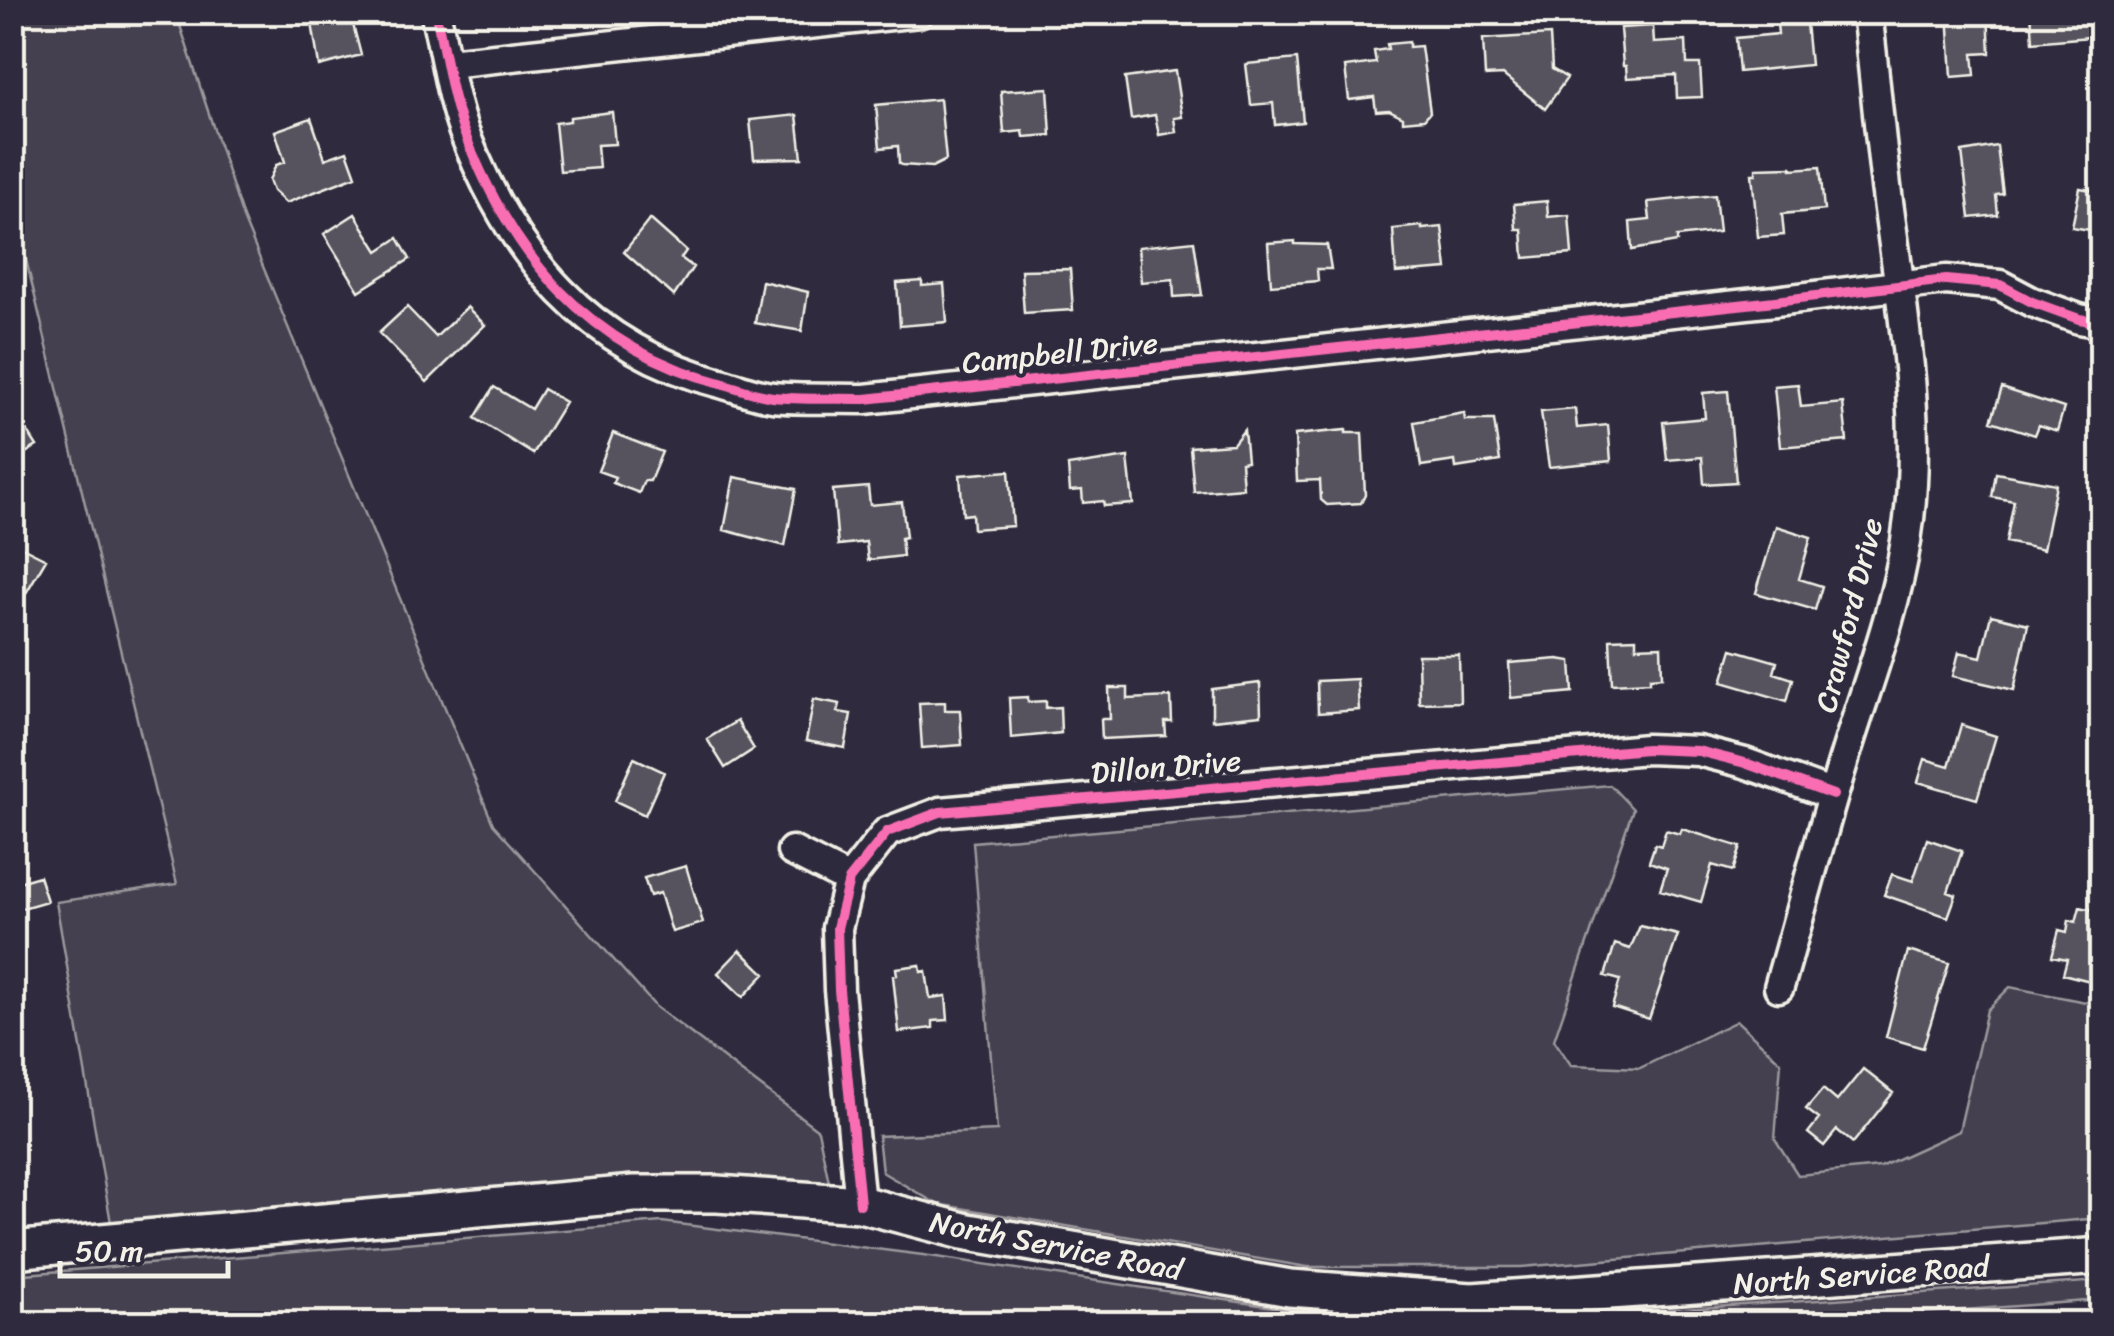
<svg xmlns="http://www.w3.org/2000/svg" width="2114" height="1336" viewBox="0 0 2114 1336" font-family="Sriracha,sans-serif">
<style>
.green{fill:#454050;stroke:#9c989c;stroke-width:2.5}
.building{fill:#56525f;stroke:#f4f1e8;stroke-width:2.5}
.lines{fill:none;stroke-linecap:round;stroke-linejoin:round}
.minor-casing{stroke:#f4f1e8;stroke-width:35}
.major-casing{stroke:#f4f1e8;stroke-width:42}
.minor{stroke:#2f2a3d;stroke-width:28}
.major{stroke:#2f2a3d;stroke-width:35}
.cycleway-casing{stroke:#2f2a3d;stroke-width:16}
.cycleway{stroke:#f96db3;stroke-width:10}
.labels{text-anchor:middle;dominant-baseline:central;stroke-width:8;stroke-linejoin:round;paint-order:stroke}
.street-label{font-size:30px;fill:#f4f1e8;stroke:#2f2a3d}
</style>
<rect width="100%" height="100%" fill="#2f2a3d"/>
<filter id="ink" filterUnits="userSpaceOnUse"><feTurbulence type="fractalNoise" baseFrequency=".01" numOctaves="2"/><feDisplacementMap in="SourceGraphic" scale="20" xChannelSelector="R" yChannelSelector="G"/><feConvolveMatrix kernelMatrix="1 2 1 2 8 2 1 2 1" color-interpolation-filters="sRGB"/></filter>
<g filter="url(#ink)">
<path class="green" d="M12 13H176L243 218 493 824 656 1007 818 1130 830 1187 638 1175 111 1223 56 902 177 884 13 206Z
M1610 785 1633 809 1554 1040 1571 1065 1640 1068 1737 1021 1781 1062 1775 1139 1798 1175 1880 1167 1959 1131 1987 1010 2010 987 2101 1005V1218L1521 1267H1307L937 1204 882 1172 878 1136 997 1131 973 842Z
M662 1222 923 1255 1340 1317 1520 1320 2101 1281V1300L1773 1324 13 1323V1275Z"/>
<path class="building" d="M1776 12H1805L1810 65 1739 72 1736 38 1778 34Z
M1948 12H1988L1990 53 1973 54 1975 75 1952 77Z
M2031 12H2098L2101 36 2033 42Z
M350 13 361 55 319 66 312 23Z
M1653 26 1654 43 1686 41 1687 64H1700L1702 97 1677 98 1676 75 1627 78 1626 66H1623L1620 28Z
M1550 35 1552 69 1567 78 1545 109 1503 75 1485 76 1483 39Z
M1409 42V47L1421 46 1430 112 1424 119 1403 121V117L1389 110 1376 111 1374 97 1349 100 1345 67 1376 63 1374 51 1388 49 1387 44Z
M1297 59 1303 122 1275 125 1273 103 1251 105 1246 64Z
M1175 71 1182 117 1174 118 1176 132 1159 135 1155 115 1131 119 1125 78Z
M1048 88 1051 135 1024 137 1023 131 1004 133 1001 91Z
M940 99 946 160 932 167 902 165 899 163 898 146 880 148 876 105Z
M612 112 615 144 597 145 599 168 560 171 555 123 570 121V117Z
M797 115 802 158 754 159 750 120Z
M311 118 325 159 347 151 356 176 286 203 273 191 269 180 276 165 285 162 275 131Z
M1997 146 2003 194 1996 195 1998 215 1970 218 1962 152Z
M1792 167V169L1820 167 1824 210 1782 214 1784 235 1758 237 1752 174H1756V168Z
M2080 188 2102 192V232L2072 227Z
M1715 195 1719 232 1677 237V242L1632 250 1630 222 1650 220 1648 202Z
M1547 201 1548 217 1569 215 1572 254 1524 258 1522 229H1516L1514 204Z
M355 214 378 251 398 238 410 259 359 291 324 234Z
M650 219 686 251 681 258 693 267 674 296 624 252Z
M1422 226V229L1442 227 1447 269 1396 273 1393 229Z
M1194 241 1202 295 1174 297 1173 279 1141 282 1138 247Z
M1295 241V244L1327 245 1331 269H1317L1318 281 1271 285 1268 243Z
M1070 269 1073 310 1024 313 1021 270Z
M762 281 808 292 802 331 755 323Z
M922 281V286L944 284 947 322 900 326 897 283Z
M407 307 436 337 467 307 485 325 427 382 379 333Z
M1798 384 1801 407 1843 403 1847 441 1780 447 1774 386Z
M494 387 531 409 543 389 565 402 533 454 475 418Z
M2002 388 2064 408 2057 431 2039 425 2035 435 1991 421Z
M1728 391 1736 482 1704 484 1702 457 1667 460 1663 422 1705 418 1703 393Z
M12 407 37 446 12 461Z
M1575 409 1577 428 1608 425 1611 461 1549 467 1541 412Z
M1464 413 1465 420H1494L1500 461 1456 468 1455 461 1421 466 1414 422Z
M1244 430 1247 461 1241 462 1243 488 1194 492 1190 447 1233 444Z
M1346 430V433H1362L1365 495 1361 503 1327 505 1321 500 1320 480 1297 481 1295 435Z
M613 433 662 452 650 481H644L639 493 613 483 615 477 598 471Z
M1128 457 1133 504 1104 506 1103 501 1083 503 1082 490 1070 491 1068 466Z
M1009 471 1013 526 973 529 972 514 963 515 960 475Z
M1996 473 2056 484 2043 550 2006 542 2014 501 1992 497Z
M734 477 796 489 785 546 724 530Z
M868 487 870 505 902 502 906 537 901 538 903 556 868 560 866 542 838 545 833 490Z
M1776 526 1811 537 1799 579 1822 586 1815 610 1756 593Z
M12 542 46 559 12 617Z
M1991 615 2028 624 2014 690 1953 676 1959 652 1981 657Z
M1636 638V647L1661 646 1662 677 1650 678V682L1612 684 1610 639Z
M1732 649 1777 662 1774 673 1793 679 1787 701 1722 682Z
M1418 655H1459L1460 702 1419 703Z
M1558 659 1571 661 1573 692 1511 698 1509 663Z
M1357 679 1359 710 1318 713 1317 681Z
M1260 683 1261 715 1212 720V689Z
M1109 688H1128V699L1171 697 1172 722H1165L1166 736 1102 739 1101 719H1110Z
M1028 697V702L1046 701V708L1060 707 1061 733 1011 738 1009 698Z
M814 699 840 704 838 712 851 714 845 748 806 741Z
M945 702V710H960L962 745 922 748 919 703Z
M737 721 754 749 725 768 707 739Z
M1961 725 1996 736 1977 799 1918 782 1925 759 1949 766Z
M634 758 664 772 645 815 615 801Z
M1682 829 1741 847 1733 871 1712 865 1701 902 1660 890 1667 868 1649 862 1655 844 1661 846 1666 830 1680 834Z
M1927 839 1962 851 1948 892 1956 895 1948 917 1884 895 1892 874 1913 881Z
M686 866 703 923 672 932 660 893 650 896 644 878Z
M39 876 47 901 12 911V884Z
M2080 907 2102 912V951L2094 982 2063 974 2067 959 2052 956 2059 930 2067 932 2069 920 2076 922Z
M1640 926 1678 935 1649 1019 1612 1007 1620 980 1605 976 1615 944 1630 949Z
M740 950 765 974 743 997 718 973Z
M1908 951 1949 963 1923 1048 1886 1037Z
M920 965 921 972 926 971 930 998 946 996 948 1020 933 1021V1028L899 1032 893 976 897 975 896 968Z
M1863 1069 1893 1093 1853 1143 1837 1130 1824 1146 1808 1133 1819 1119 1806 1109 1823 1089 1837 1101Z"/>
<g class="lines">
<g class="minor-casing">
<path id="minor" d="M435 12C445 51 450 95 464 132 512 256 588 349 721 383 738 388 756 395 773 397 803 400 835 398 865 399L1775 301 1946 280 2000 285 2032 302 2079 319 2102 323
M448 63 919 12
M792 851 849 880
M1779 987C1802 907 1823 826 1848 746 1869 679 1895 611 1906 541 1925 423 1901 304 1886 186 1879 128 1874 70 1867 12
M860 1204 839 990 837 928 849 880 887 832 940 812 1647 749 1698 751 1745 763 1833 795"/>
</g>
<g class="major-casing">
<path id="major" d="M12 1250 634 1194H717L860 1204 963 1231 1290 1288 1472 1301 2102 1256"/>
</g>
<use href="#minor" class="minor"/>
<use href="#major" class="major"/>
<g class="cycleway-casing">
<path id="cycleway" d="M435 12C445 51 450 95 464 132 512 256 588 349 721 383 738 388 756 395 773 397 803 400 835 398 865 399L1775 301 1946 280 2000 285 2032 302 2079 319 2102 323
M860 1204 839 990 837 928 849 880 887 832 940 812 1647 749 1698 751 1745 763 1833 795"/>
</g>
<use href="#cycleway" class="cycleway"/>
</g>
</g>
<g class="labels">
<g class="street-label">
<text transform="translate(1060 353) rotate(-6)">Campbell Drive</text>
<text transform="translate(1849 615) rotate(-76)">Crawford Drive</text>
<text transform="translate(1166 767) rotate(-5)">Dillon Drive</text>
<text transform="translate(1056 1246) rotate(11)">North Service Road</text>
<text transform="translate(1861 1275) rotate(-4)">North Service Road</text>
</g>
</g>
<rect width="2114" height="1336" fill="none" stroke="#2f2a3d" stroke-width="50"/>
<rect x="25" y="25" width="2064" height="1286" fill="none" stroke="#f4f1e8" stroke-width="4" filter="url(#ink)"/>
<path d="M60 1261v15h168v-15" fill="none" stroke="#f4f1e8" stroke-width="5"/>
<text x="75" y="1261" font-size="30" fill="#f4f1e8" stroke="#2f2a3d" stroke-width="8" paint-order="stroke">50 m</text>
</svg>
